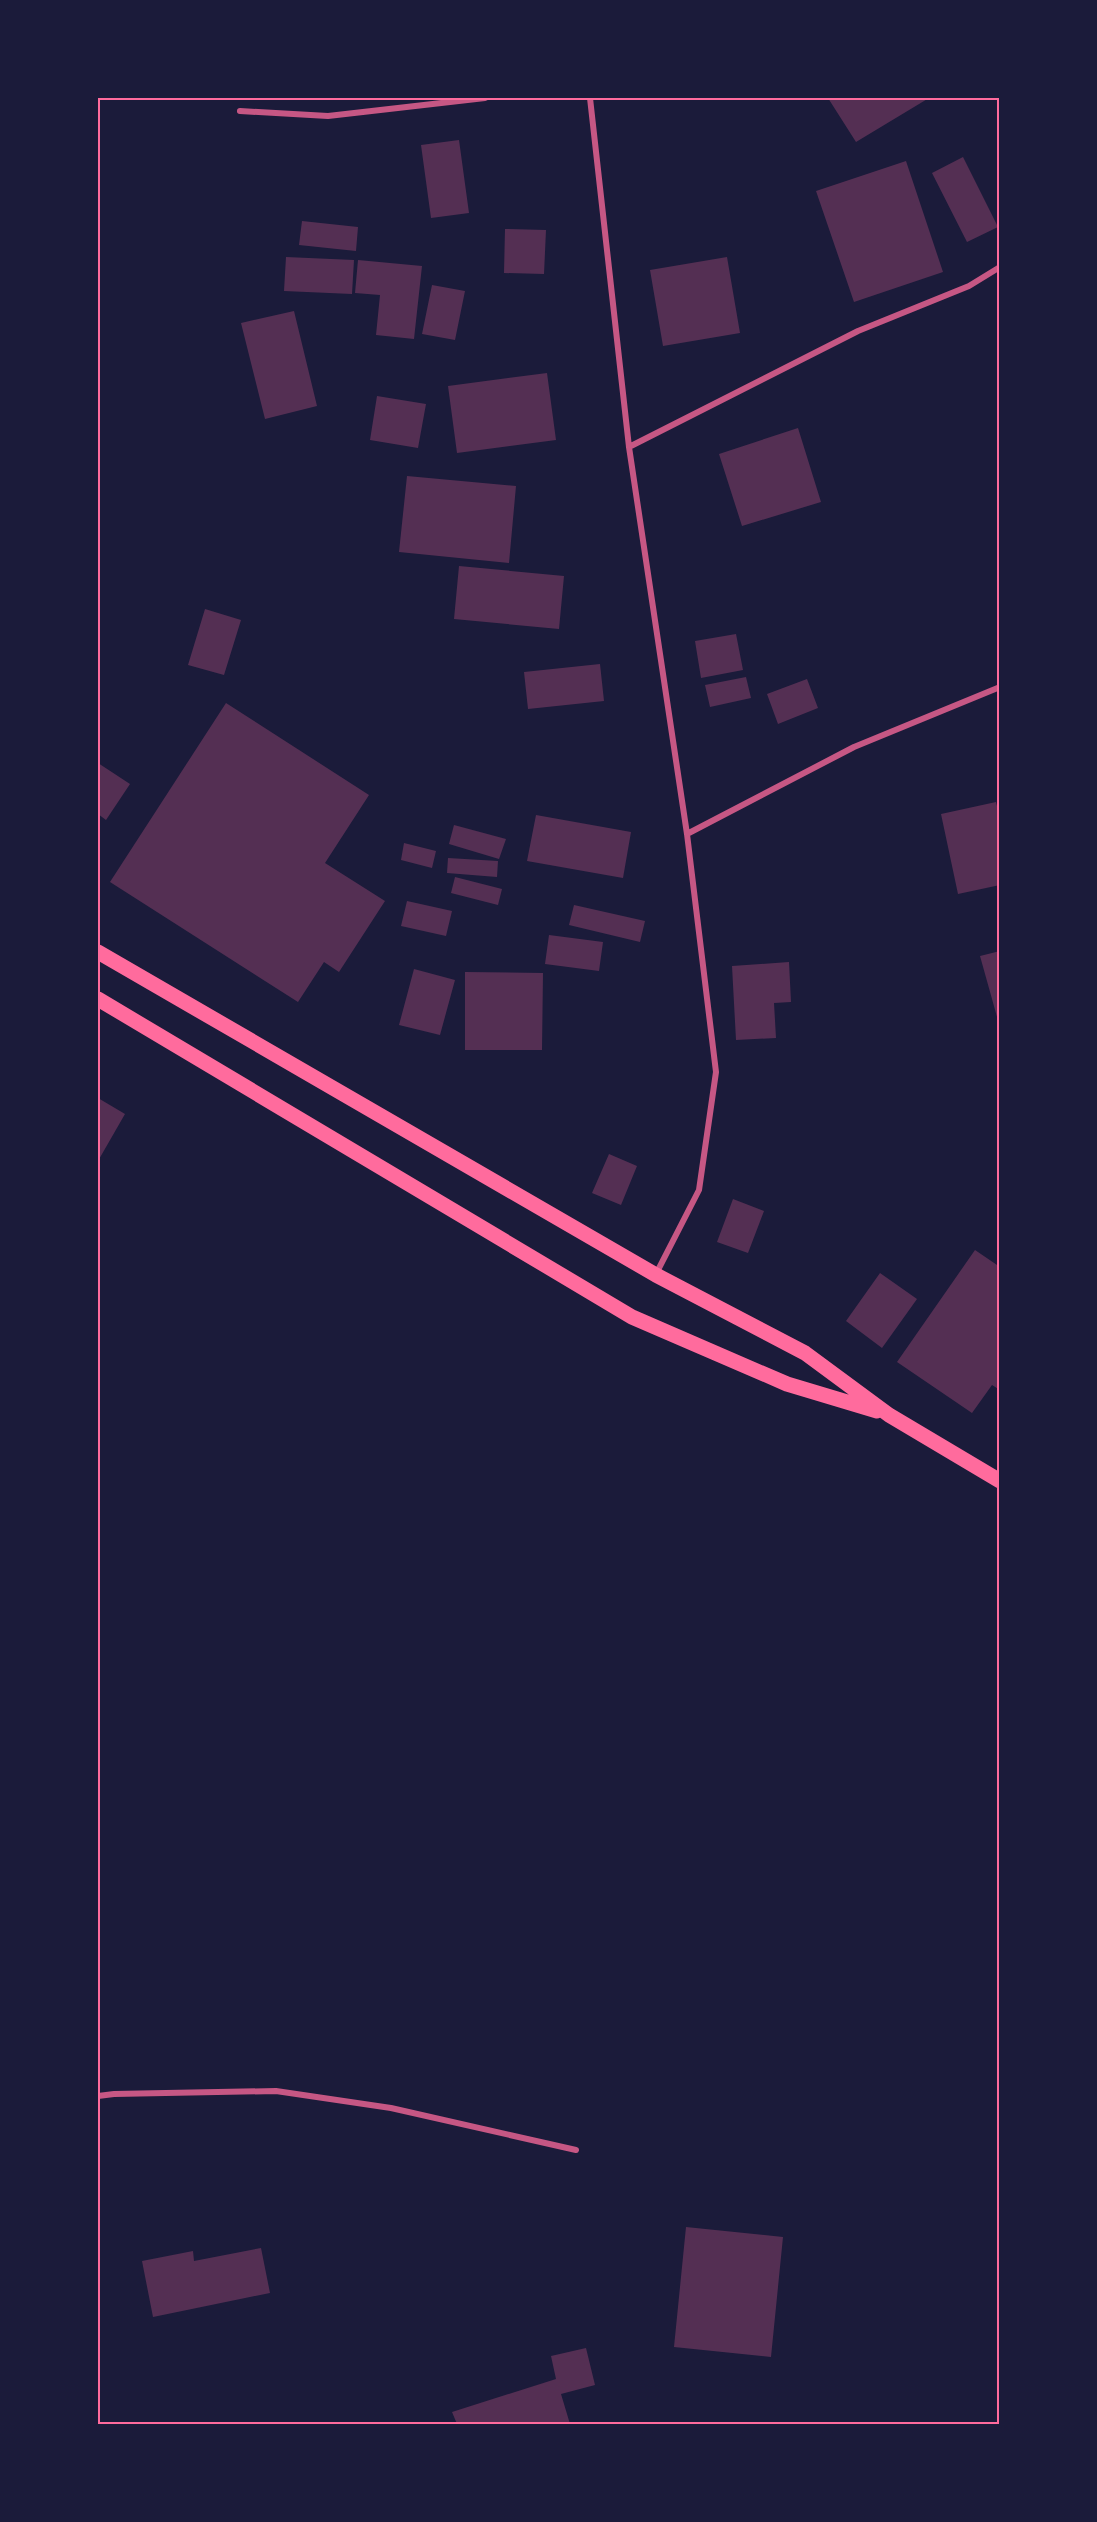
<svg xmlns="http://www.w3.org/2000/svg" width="1097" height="2522" viewBox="0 0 1097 2522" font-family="Bitter,serif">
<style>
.building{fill:#542f53}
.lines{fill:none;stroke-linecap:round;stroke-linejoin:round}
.minor{stroke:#c65784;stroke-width:6}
.primary{stroke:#ff6b9d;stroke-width:15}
.neatline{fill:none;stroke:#ff6b9d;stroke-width:2}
</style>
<rect width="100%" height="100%" fill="#1b1b3a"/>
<path class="building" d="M828 98H929L856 142Z
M459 140 469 213 431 218 421 145Z
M963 157 998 227 967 242 932 173Z
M906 161 943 272 854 302 816 191Z
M302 221 358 227 356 251 299 245Z
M505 229 546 230 544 274 504 273Z
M286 257 354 260 352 294 284 291Z
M727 257 740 333 663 346 650 270Z
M358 260 422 266 414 339 376 335 380 295 355 293Z
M432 285 465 291 455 340 422 334Z
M294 311 317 406 265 419 241 323Z
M547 373 556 440 457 453 448 386Z
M377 396 426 404 418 448 370 440Z
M798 428 821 502 742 526 719 454Z
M407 476 516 486 509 563 399 552Z
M459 566 564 576 559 629 454 619Z
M205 609 241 620 224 675 188 665Z
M736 634 743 670 701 678 695 641Z
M600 664 604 701 528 709 524 672Z
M746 677 751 698 710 707 705 685Z
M807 679 818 708 778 724 767 694Z
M226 703 369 795 325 863 385 901 339 972 324 962 298 1002 110 882Z
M98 763 130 784 106 820 98 814Z
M996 802 1000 818V885L958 894 941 814Z
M536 815 631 832 623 878 527 861Z
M454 825 506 839 499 859 449 844Z
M404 843 436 851 432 868 401 860Z
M448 858 498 861 497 877 447 873Z
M455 877 502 889 498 905 451 893Z
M407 901 452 911 446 936 401 926Z
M574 905 645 921 640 942 569 925Z
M549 935 603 942 599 971 545 964Z
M1000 951V1024H999L980 956Z
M789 962 791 1002 774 1003 776 1038 736 1040 732 966Z
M414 969 455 980 440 1035 399 1025Z
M465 972 543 973 542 1050H465Z
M98 1098 125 1114 98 1161Z
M609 1154 637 1166 621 1205 592 1193Z
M733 1199 764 1211 748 1253 717 1242Z
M975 1250 1000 1267V1390L992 1385 972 1413 897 1362Z
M880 1273 917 1299 882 1348 846 1321Z
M686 2227 783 2237 771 2357 674 2347Z
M261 2248 270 2293 153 2317 142 2261 193 2251 194 2261Z
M586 2348 595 2385 561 2394 570 2424H457L452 2412 556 2379 551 2356Z"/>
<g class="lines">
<path class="minor" d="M590 98 629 447 687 834 716 1072 699 1190 656 1274
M240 111 328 116 485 98
M629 447 858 331 969 286 1000 267
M687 834 854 747 1000 687
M98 2096 114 2094 276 2091 391 2108 576 2150"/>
<path class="primary" d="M98 952 656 1275 805 1353 889 1415 1000 1481
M98 999 632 1317 787 1384 877 1411"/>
</g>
<rect width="1097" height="2522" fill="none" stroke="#1b1b3a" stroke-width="198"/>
<rect x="99" y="99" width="899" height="2324" class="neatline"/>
</svg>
